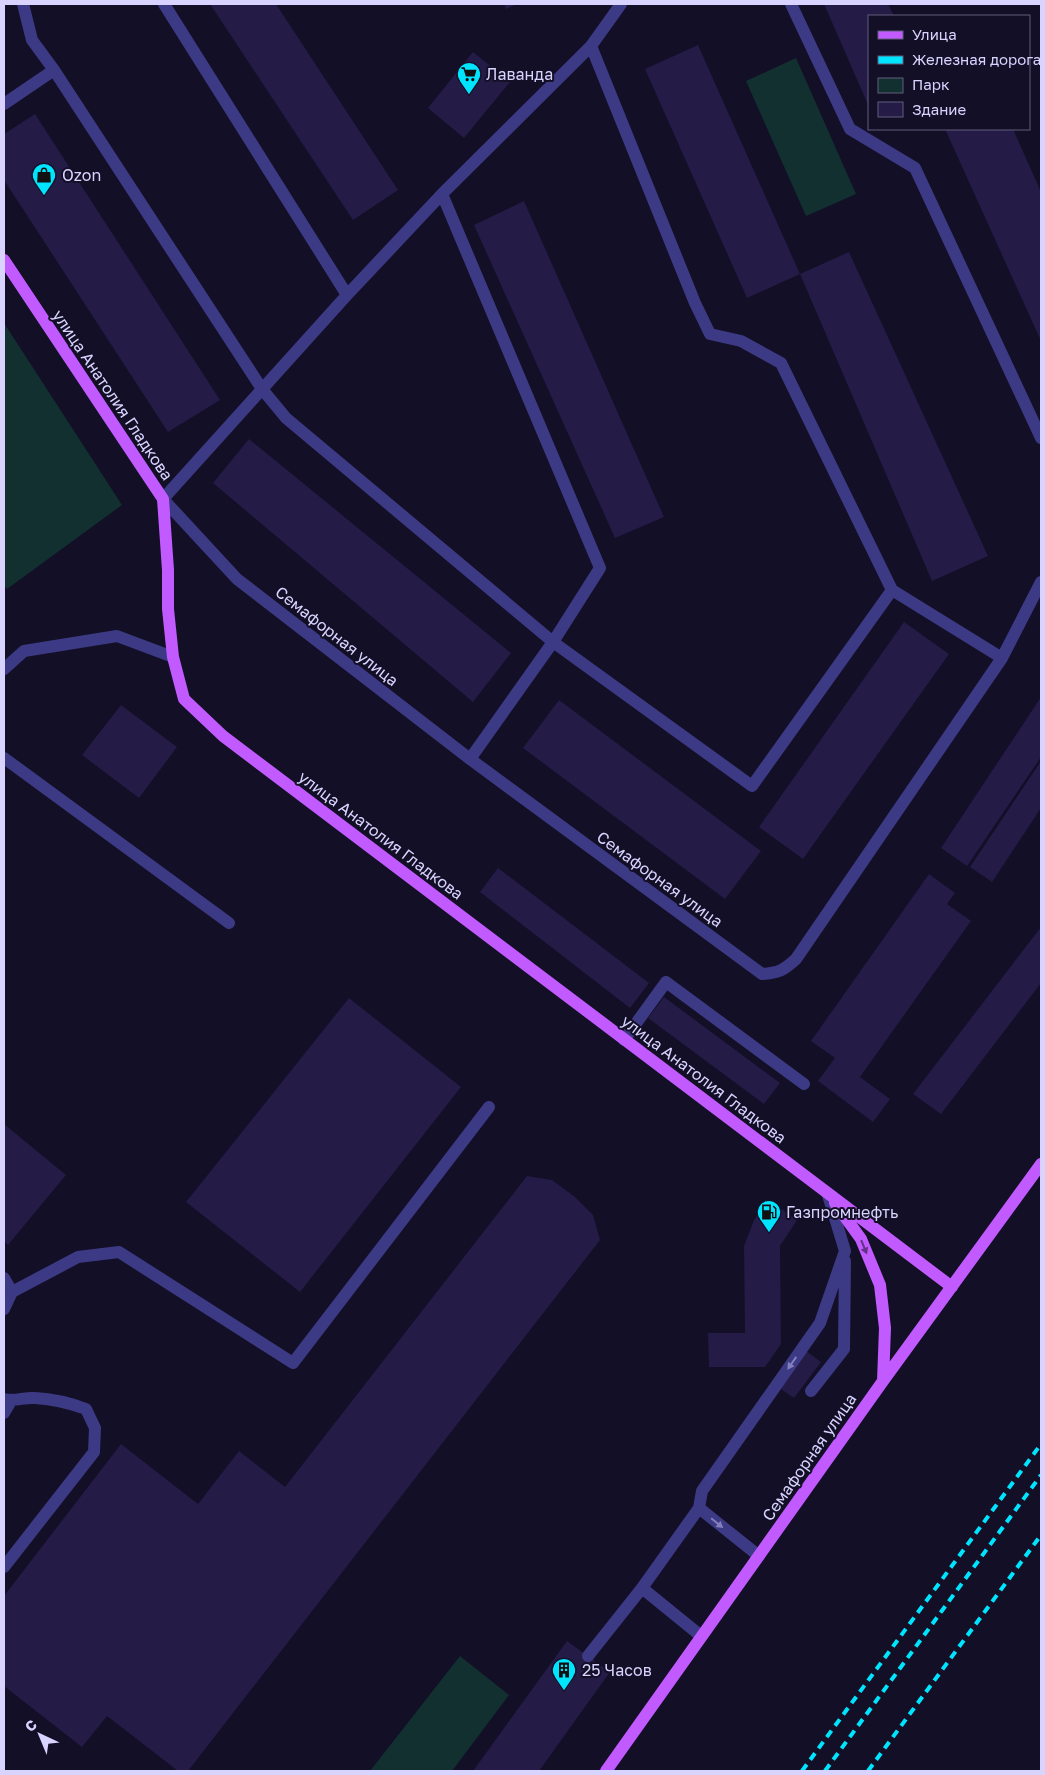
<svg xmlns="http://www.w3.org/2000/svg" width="1045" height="1775" viewBox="0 0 1045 1775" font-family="'Golos Text',sans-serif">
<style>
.green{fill:#12302f}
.building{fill:#241b47}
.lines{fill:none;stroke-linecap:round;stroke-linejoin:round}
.minor{stroke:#3d3a85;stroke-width:12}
.major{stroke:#c25bff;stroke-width:12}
.rail{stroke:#00e5ff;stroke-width:4;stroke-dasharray:8 6;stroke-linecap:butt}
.oneway{fill:#623188}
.oneway2{fill:#837fbc}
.labels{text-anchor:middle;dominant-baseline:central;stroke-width:4;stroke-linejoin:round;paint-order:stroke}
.poi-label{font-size:16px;fill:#d9d4ff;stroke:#130f26;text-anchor:start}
.street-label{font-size:16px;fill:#d9d4ff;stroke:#130f26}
</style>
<rect width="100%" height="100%" fill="#130f26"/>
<path class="green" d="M796 58 856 194 806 216 746 81Z
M4 323 122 505 7 589 4 586Z
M460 1656 509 1695 452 1771H370Z"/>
<path class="building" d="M210 4H276L398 190 353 220Z
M504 4H517L506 9Z
M824 4H888L894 16H869V107Z
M698 45 800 274 747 298 645 69Z
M473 52 510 82 464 138 428 108Z
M35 114 220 400 168 432 4 180V134Z
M945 129H1013L1041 192V341Z
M524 201 664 517 615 538 474 225Z
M849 252 988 556 932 581 800 274Z
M249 439 511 653 473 702 213 483Z
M904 622 949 654 803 859 759 827Z
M1041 697V757L967 866 941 848Z
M559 700 761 851 725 899 523 748Z
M121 705 177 747 139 798 82 755Z
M1041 761V808L992 882 970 867Z
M498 868 649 983 630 1008 480 892Z
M929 874 955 893 947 904 971 921 860 1077 890 1099 873 1122 818 1081 835 1058 811 1041Z
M1041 927V983L941 1114 913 1094Z
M664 997 780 1083 764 1104 648 1018Z
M349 998 461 1087 300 1292 186 1202Z
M4 1124 66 1175 8 1245 4 1241Z
M527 1176 552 1180 575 1197 593 1215 600 1240 188 1771H178L107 1716 82 1747 4 1686V1596L121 1444 198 1504 239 1451 285 1487Z
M769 1200 797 1220 780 1246 781 1344 765 1367H709L708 1333H745L744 1246 754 1220Z
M805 1350 821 1362 794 1398 778 1387Z
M567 1641 610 1672 539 1771H473Z"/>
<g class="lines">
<path class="minor" d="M23 4 32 40 54 70 262 389 286 418 553 642 752 786 892 590 1002 658
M164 4 347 295
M621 4 591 46 442 194 347 295 163 499 237 579 470 759 762 974C779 973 784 970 796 959L1002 658 1041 582
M791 4 850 129 915 168 1041 438
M591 46 695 303 710 334 741 341 781 363 892 590
M4 104 54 70
M442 194 600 568 553 642 470 759
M4 669 24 651 117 636 173 657
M4 758 229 923
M624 1040 666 982 804 1084
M4 1278 12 1292 4 1309
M12 1292 78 1257 119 1252 293 1363 489 1107
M811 1391 844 1349 845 1261
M4 1399C15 1402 24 1397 35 1398 53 1399 70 1403 86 1409L95 1428 94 1452 4 1567
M4 1413 11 1401
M699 1508 642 1588 701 1636
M759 1556 699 1508 702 1491 820 1323 845 1251 828 1195
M588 1656 642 1588"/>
<path class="major" d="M4 260 163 499 168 570V609L173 657 184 699 223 736 952 1287
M835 1203 861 1239 880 1285 885 1328 883 1381
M606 1771 883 1381 1041 1164"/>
<path class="rail" d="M802 1771 1041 1444
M825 1771 1041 1475
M868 1771 1041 1535"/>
</g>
<defs><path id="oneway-solid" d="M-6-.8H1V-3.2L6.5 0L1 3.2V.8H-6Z" transform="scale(1.25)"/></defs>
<use class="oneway" href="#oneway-solid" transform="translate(864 1247) rotate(68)"/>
<g class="oneway2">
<use href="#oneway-solid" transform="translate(792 1363) rotate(125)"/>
<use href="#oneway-solid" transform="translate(717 1523) rotate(39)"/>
</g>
<defs>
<g id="supermarket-pin" transform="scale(1.25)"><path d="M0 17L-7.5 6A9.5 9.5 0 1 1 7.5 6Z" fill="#00e5ff" stroke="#130f26"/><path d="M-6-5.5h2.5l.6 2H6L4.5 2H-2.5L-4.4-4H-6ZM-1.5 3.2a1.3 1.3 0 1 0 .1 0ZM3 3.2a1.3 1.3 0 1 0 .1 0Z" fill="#111"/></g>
<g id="shop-pin" transform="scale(1.25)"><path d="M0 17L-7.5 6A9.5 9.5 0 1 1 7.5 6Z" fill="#00e5ff" stroke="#130f26"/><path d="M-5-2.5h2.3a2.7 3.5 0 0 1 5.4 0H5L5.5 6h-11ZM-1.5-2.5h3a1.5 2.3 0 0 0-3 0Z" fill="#111"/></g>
<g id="fuel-pin" transform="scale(1.25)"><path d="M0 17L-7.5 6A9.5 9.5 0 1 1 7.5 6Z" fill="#00e5ff" stroke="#130f26"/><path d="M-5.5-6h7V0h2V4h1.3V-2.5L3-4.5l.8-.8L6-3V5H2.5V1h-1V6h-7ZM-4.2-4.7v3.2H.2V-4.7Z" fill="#111"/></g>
<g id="building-pin" transform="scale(1.25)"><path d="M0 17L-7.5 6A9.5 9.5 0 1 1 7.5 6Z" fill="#00e5ff" stroke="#130f26"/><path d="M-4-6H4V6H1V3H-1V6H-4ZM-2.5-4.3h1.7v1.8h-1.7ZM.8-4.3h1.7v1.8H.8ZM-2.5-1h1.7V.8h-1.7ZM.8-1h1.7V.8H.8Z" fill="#111"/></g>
</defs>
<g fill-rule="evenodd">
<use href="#supermarket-pin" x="469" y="74"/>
<use href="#shop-pin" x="44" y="175"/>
<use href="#fuel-pin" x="769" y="1212"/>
<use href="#building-pin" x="564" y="1670"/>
</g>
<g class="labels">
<g class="poi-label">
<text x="486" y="74">Лаванда</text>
<text x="62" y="175">Ozon</text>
<text x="786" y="1212">Газпромнефть</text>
<text x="582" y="1670">25 Часов</text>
</g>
<g class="street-label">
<text transform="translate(113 395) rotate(56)">улица Анатолия Гладкова</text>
<text transform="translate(337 636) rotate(38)">Семафорная улица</text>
<text transform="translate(381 835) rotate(37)">улица Анатолия Гладкова</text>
<text transform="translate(660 879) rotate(36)">Семафорная улица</text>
<text transform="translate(704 1079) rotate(37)">улица Анатолия Гладкова</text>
<text transform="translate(809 1457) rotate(-55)">Семафорная улица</text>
</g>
</g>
<rect width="1045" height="1775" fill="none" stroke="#d9d4ff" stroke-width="10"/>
<rect x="868" y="15" width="162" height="115" fill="#130f26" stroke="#625e7d"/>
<rect x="878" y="31" width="25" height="8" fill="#c25bff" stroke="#625e7d"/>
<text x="912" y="40" font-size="15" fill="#d9d4ff">Улица</text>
<rect x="878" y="56" width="25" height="8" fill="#00e5ff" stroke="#625e7d"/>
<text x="912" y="65" font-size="15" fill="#d9d4ff">Железная дорога</text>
<rect x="878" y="78" width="25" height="15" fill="#12302f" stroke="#625e7d"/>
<text x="912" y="90" font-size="15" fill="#d9d4ff">Парк</text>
<rect x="878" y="102" width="25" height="15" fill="#241b47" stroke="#625e7d"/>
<text x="912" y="115" font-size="15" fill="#d9d4ff">Здание</text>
<g transform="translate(40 1735) rotate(316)" stroke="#130f26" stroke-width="4" paint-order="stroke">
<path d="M0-4L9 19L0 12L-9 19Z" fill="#d9d4ff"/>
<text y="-8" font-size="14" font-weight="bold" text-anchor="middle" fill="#d9d4ff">С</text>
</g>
</svg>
